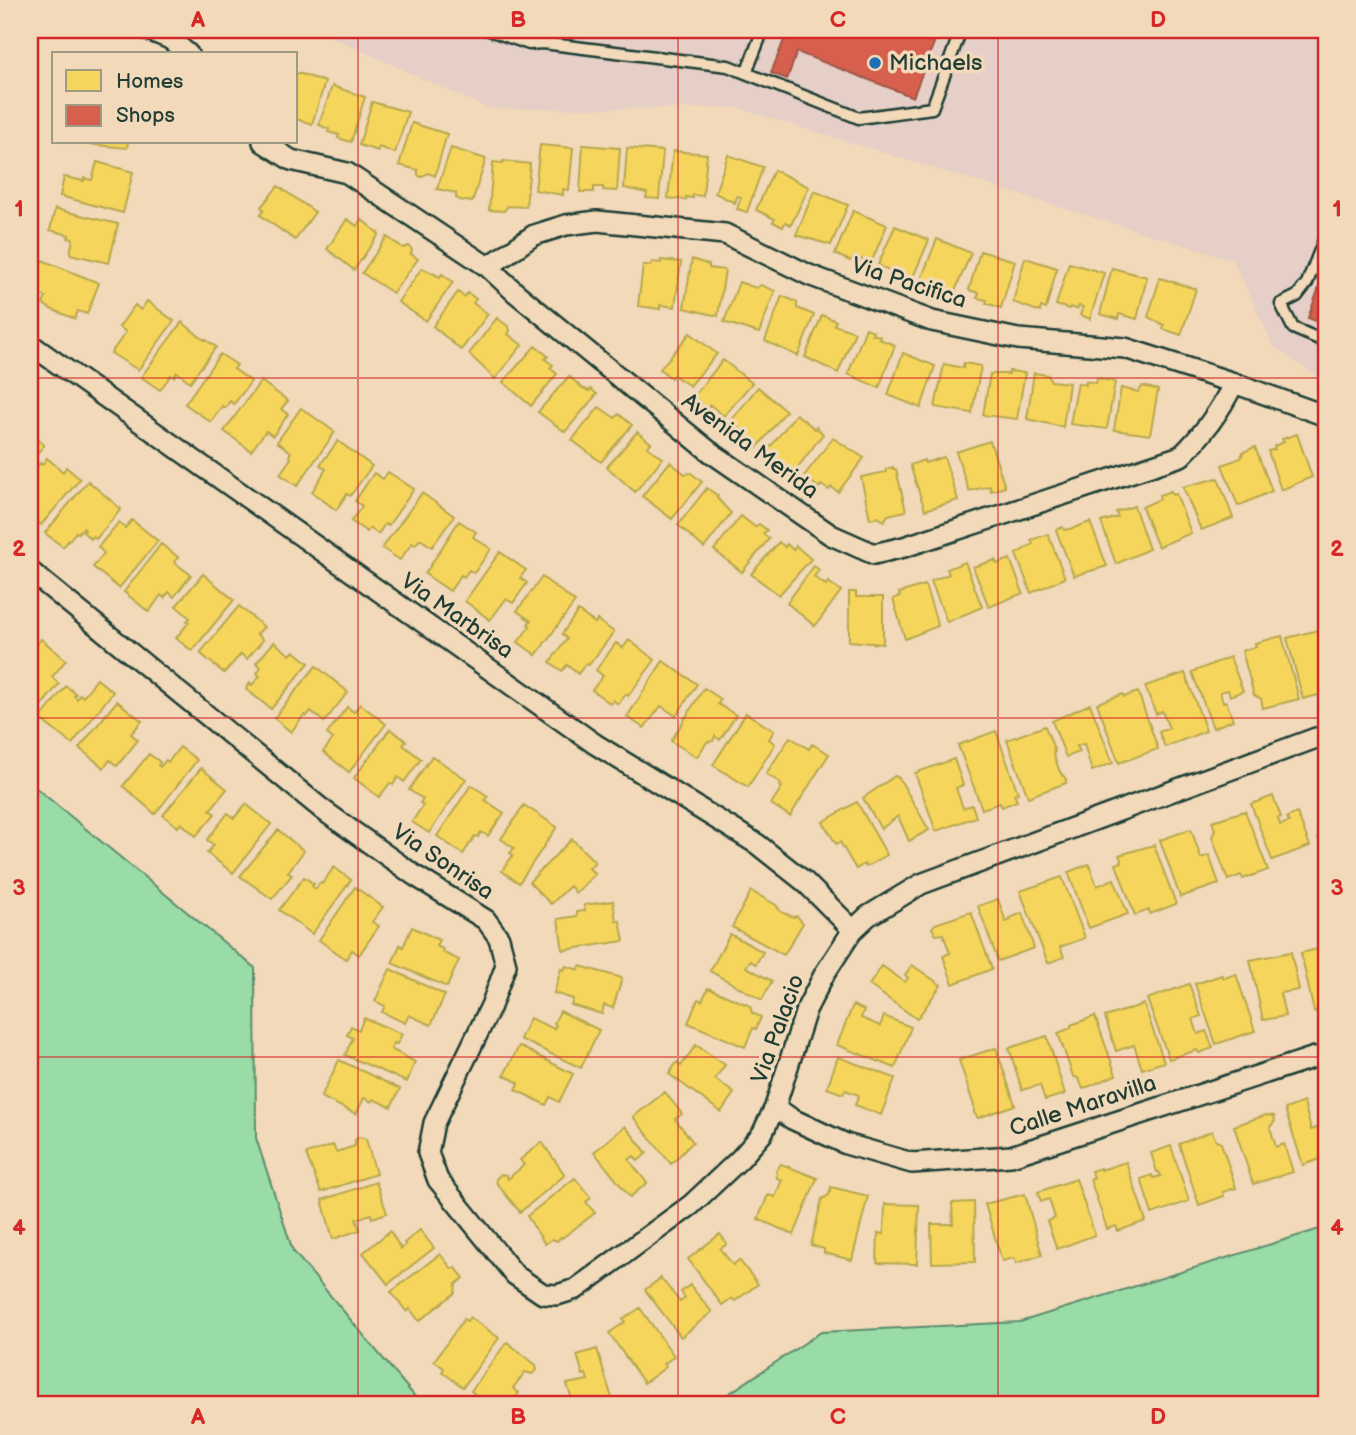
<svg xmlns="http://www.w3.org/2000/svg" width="1356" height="1435" viewBox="0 0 1356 1435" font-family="'Balsamiq Sans',sans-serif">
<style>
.built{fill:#e5cfc7}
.green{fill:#9adca7;stroke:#5c8c6e;stroke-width:2}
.homes{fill:#f6d55c;stroke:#b6a750;stroke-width:2}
.shops{fill:#d6604d;stroke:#9f5646;stroke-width:2}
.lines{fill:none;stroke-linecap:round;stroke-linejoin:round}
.service-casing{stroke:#1f3d34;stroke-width:15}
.minor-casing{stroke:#1f3d34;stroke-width:24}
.service{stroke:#f1d9b9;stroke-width:10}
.minor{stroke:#f1d9b9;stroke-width:19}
.grid{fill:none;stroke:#d62828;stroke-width:2;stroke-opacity:0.55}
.poi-dot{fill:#1f6fb2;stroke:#f1d9b9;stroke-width:2.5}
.labels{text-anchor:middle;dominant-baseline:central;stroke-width:7;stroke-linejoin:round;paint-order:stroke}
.poi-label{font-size:23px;fill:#1f3d34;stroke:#f1d9b9;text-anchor:start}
.street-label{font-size:23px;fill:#1f3d34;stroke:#f1d9b9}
.neatline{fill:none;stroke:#d62828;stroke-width:2.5}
.grid-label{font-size:23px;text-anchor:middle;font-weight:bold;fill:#d62828}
</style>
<rect width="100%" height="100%" fill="#f1d9b9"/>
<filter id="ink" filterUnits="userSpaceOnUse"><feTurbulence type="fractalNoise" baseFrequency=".0143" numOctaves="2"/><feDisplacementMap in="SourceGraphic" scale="14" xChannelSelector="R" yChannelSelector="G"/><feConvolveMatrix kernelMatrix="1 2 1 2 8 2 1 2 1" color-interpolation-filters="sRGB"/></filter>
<g filter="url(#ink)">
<path class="built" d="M316 30H1326V382L1274 347 1233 260 738 108 490 109Z"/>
<path class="green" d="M30 783 255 968 256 1138 293 1251 422 1405H30Z
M1326 1227V1405H712L821 1332 1020 1322Z"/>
<path class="homes" d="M299 73 325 82 312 124 296 119V74Z
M332 86 365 97 351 142 338 138 339 135 328 132 329 129 319 125Z
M372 102 408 112 395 153 379 147 378 151 359 145Z
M412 123 447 134 435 176 428 173 421 177 418 175V170L399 165Z
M66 142H128L127 148Z
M540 145 573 148 569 190 563 189V195L535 190Z
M583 145 620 148 617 191 603 190V187H594V192H580Z
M451 148 486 159 472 202 460 200 456 198V193L437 189Z
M627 148 663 151 659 199 646 198 647 193 624 188Z
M673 151 707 154 703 196 693 195V198L686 197V200L668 198Z
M728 155 763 167 747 212 737 209 741 197 737 196 735 203 715 193Z
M503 161 530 164 526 207 508 206 504 211 489 210 493 162 503 163Z
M97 162 133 172 123 213 60 196 64 177 84 181V178L92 180Z
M774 170 809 187 791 225 785 222 783 227 773 222 775 219 756 210Z
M278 186 315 212 295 240 260 215 264 210 261 207Z
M814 191 848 205 831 245 796 235Z
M55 209 118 224 109 263 70 254 73 239 68 238 69 235 50 230Z
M853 211 887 225 871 263 855 257 850 261 835 254Z
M347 219 357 226 361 219 379 234 354 270 327 249Z
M895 226 929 240 910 284 894 277 896 273 878 265Z
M387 237 403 248 409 246 412 250 411 254 418 259 393 293 362 273Z
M937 239 971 253 955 291 939 284 936 287H931L920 282Z
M980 251 1015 261 1001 308 986 303 987 300 977 298 979 293 969 290Z
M1025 258 1057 268 1046 309 1041 307 1040 312 1013 302Z
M692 259 709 265V268L725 270 718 316 684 308Z
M42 260 99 283 87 314 78 311 75 319 51 309 43 304 46 297 30 291Z
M661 260 681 262 675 307 660 305V309L638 306 643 265H651L652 262 661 263Z
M1069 263 1104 273 1090 319 1080 315 1083 307 1079 306 1077 309 1070 307 1069 309 1056 305Z
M422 268 440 277 442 274 453 282 426 321 398 302Z
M1112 268 1147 277 1137 319 1119 314 1118 319 1100 314Z
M1160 278 1196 289 1181 335 1163 329 1164 325 1148 317Z
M739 282 756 288 761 285 775 291 759 333 724 322Z
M458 292 464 297 468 293 476 299 473 303 488 314 461 350 433 326Z
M782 296 797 302V308L814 315 798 356 765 341Z
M147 301 174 321 138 370 111 353 126 332 119 327 135 305 141 310Z
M822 315 836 321 834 325 855 332 838 373 805 357Z
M497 318 509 327 510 331 508 334 522 345 495 379 469 354Z
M182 322 204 340 205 339 216 347 190 382 177 372 174 377 171 375 160 390 141 377Z
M866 328 873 331 872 334 880 336 879 339 895 345 879 388 848 374Z
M690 333 717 354 690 386 673 375 671 378 660 369Z
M535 346 548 356 545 359 553 365 550 368 557 374 531 406 503 382Z
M903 353 935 366 921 408 888 395Z
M220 354 237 365 234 369 251 381 234 404 230 401 225 408 222 406 211 422 185 404Z
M723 360 752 383 724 416 710 405 707 409 693 397Z
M964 363 981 366 972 413 935 407 944 364 963 368Z
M1009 371 1025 373 1017 419 983 415 990 374H1009Z
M1034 373 1048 375 1051 381 1069 383 1063 427 1027 419Z
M569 376 582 388 589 391 591 389 597 394 565 432 538 412Z
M1097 378 1115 382 1107 429 1070 424 1078 383 1086 385V381L1096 383Z
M261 381 288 401 281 409 288 414 273 436 266 431 251 451 224 431Z
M1143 386 1158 390 1150 435 1114 430 1121 388 1138 392Z
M758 387 786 411 757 448 746 439 749 435 730 422Z
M599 407 615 418 619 414 632 425 601 462 572 440Z
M301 408 335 432 297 486 280 474 291 458 289 456 291 452 277 442Z
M796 414 815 429 816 427 823 434 794 472 781 461 773 457 771 459 765 454Z
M637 432 651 443 647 447 663 458 635 492 607 467Z
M30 433 44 445 30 463Z
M1297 434 1312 477 1281 490 1268 451 1275 449 1274 446 1284 442 1282 439Z
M833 438 864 458 838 492 831 487 829 490 821 485 819 488 804 476Z
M338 441 372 466 350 496 347 494 336 510 312 492 326 469 320 465Z
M990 441 1005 487 991 491 990 486 969 491 956 452Z
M1255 447 1272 491 1238 506 1222 465 1241 458 1243 452Z
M944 457 958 500 925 510 910 465 924 460 925 463Z
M47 458 63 472 66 467 80 479 41 525 30 515V487L33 484 30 481V474L40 463 42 465Z
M670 462 685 474 691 473 702 482 672 519 642 496Z
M893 467V469H896L906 511 888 515 884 521 878 517 870 519 861 477 886 472V469Z
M388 472 414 489 388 526 385 524 378 534 370 528 367 532 351 521 362 506 355 501 374 473 383 479Z
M1218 478 1233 518 1201 530 1183 487Z
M88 481 121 509 96 539 93 536 91 539 83 532 85 530 83 528 78 533 76 532 63 547 45 533Z
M707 488 718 496 717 498 731 513 704 548 678 525Z
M1171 491 1172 495 1176 494 1191 533 1158 547 1142 507 1160 499 1159 495Z
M422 493 454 516 432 547 420 539 415 545 412 543 400 560 382 548Z
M1134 506 1149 549 1116 564 1101 522 1118 517 1116 512Z
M741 516 755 527 759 524 767 530 763 534 769 539 742 572 714 550Z
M132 520 158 541 119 588 93 567 104 553 98 547 119 522 125 528Z
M459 521 476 532 473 537 491 549 474 573 469 570 464 577 461 575 450 591 425 574Z
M1090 522 1107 566 1074 576 1056 530 1063 527 1064 530 1074 528Z
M1048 534 1065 578 1031 593 1016 554 1033 544 1031 540Z
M779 542 785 547 787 544 793 550 796 546 811 559 779 595 751 574Z
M161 544 178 557 174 562 191 575 174 597 169 592 164 598 161 595 149 612 124 592Z
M500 552 526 570 520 578 527 583 513 603 506 599 490 620 465 601Z
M1010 559 1023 593 989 607 973 567 995 560 997 564Z
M965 562 982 607 947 622 931 581 949 574 947 569Z
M814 566 819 570 814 577 826 585 828 582 841 591 815 626 787 603Z
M203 574 234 600 192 651 176 638 189 622 187 621 190 618 176 606Z
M542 577 575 602 536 655 518 642 530 626 528 624 531 621 517 611Z
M925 585 938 626 905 639 893 599 900 596 899 593Z
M849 592H856V597H883V644L849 641Z
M239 606 264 627 257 634 263 640 247 659 241 654 224 673 200 653Z
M578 611 595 623 597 620 614 632 589 665 586 663 578 674 567 665 562 671 550 662 567 639 562 634Z
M1326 628V693L1303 699 1287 638Z
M1282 636 1299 699 1263 708 1261 699 1254 695 1242 651 1256 647 1255 643Z
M41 639 66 660 52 677 59 684 42 705 34 699 30 704V653Z
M629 640 655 660 628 696 626 694 618 704 613 700 611 704 592 690 603 676 596 670 616 643 623 648Z
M274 642 290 655 294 651 309 663 271 709 246 689 250 683 252 685 260 676 257 673 261 667 256 663Z
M1230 657 1243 691 1230 696 1228 690 1220 692 1223 702 1226 701 1233 720 1213 728 1192 672Z
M663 661 697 684 676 716 661 706 644 728 627 717Z
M316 666 348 692 324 722 311 711 306 717 304 715 291 732 274 718Z
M1185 673 1206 731 1165 747 1159 732 1169 728 1162 711 1156 714 1145 686Z
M97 679 113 692 72 744 40 719 66 686 76 694 74 696 77 699 80 694 83 697Z
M704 688 721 699 718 704 736 715 720 740 715 736 713 741 707 742 697 757 671 741Z
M1138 692 1158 749 1119 763 1097 703 1123 694 1124 697Z
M117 701 142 721 131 734 138 740 117 766 110 760 104 768 79 748Z
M360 704 386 724 349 772 323 752 333 739 327 734 347 707 354 712Z
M1090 704 1113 763 1092 771 1084 744 1077 746 1080 752 1066 757 1052 721Z
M746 713 774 731 769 739 775 744 748 787 713 765Z
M1045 726 1055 752 1053 753 1060 772 1066 779V783L1028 797 1007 740Z
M390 729 406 741 403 745 421 759 404 782 398 777 393 785 390 783 379 797 354 778Z
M996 731 1018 793 1014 794 1017 801 1002 807 1000 803 982 809 958 745Z
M790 737 809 749 812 744 829 754 790 816 771 804 782 787 779 786 781 783 766 774Z
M180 747 197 760 155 814 123 786 149 754 160 762 158 765 160 767 166 760 168 762Z
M432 756 466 779 429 833 412 822 423 805 420 803 423 799 409 790Z
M954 759 963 785 956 788 963 808 972 805 976 817 936 831 915 773Z
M201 768 227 789 210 810 215 814 196 836 181 823 178 827 163 815Z
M895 776 899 778 929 830 909 841 898 816 881 829 863 798Z
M471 785 488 796 485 800 504 813 488 836 481 832 478 837 475 836 463 854 437 836Z
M1273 796 1281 817 1278 818 1280 825 1289 822 1287 817 1297 813 1310 846 1272 860 1251 804Z
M1317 800H1326V837L1318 838Z
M857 802 887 855 866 867 864 864 856 869 840 842 836 844 823 822Z
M246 804 271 824 233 873 207 853 214 845 207 840 228 813 234 818Z
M524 805 557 827 519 883 502 871 513 855 510 853 514 848 501 839Z
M1245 811 1268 870 1243 879 1241 875 1228 880 1212 837 1215 830 1212 821Z
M1191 829 1201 858 1209 855 1219 884 1180 897 1160 840Z
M278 830 304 851 288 872 292 875 272 899 240 876Z
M572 839 595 862 589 868 595 874 576 893 570 886 551 904 529 882Z
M1154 845 1176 904 1150 914 1149 910 1135 915 1116 864 1122 862 1119 855Z
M1089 864 1097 886 1114 879 1128 914 1089 928 1068 872Z
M334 867 351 880 312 934 279 910 304 877 314 884 312 886 316 889 320 883 322 884Z
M1062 877 1085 938 1060 947 1064 957 1048 963 1020 891Z
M355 887 383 907 372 922 379 926 359 955 352 950 346 959 319 940Z
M751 891 776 905 781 912 793 917 797 916 803 923 784 955 732 927Z
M998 899 1006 922 1011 920 1010 918 1022 913 1034 948 998 961 978 906Z
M613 901 616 921H620L624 941 563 950 558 919 577 916V912L585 911 584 905Z
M971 912 992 969 953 984 943 956 950 953 943 934 936 935 932 928 935 924Z
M412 927 439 940 436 946 443 949 442 952 459 960 447 987 392 963 400 945 403 947Z
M730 934 763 952 756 964 750 961 746 967 772 981 762 1000 710 971Z
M1326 947V1009L1314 1012 1301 953Z
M1291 952 1299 990 1280 993 1285 1016 1263 1020 1250 960Z
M912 965 941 985 917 1019 869 985 882 966 905 982 908 978 905 975Z
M566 966 579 970 580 966 622 978 613 1008 604 1005 602 1014 571 1005 573 999 554 993 561 969 564 970Z
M390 969 445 995 431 1025 409 1015 405 1023 382 1012 385 1006 375 1001Z
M1236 974 1255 1031 1216 1044 1195 984 1222 975 1224 978Z
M1189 984 1201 1016 1193 1019 1198 1034 1206 1031 1213 1048 1199 1053 1197 1050 1169 1059 1147 999Z
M708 988 750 1006 752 1013 761 1017 756 1029 753 1028 745 1047 688 1023 698 999 702 1001Z
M1144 1004 1164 1062 1142 1069 1134 1045 1116 1051 1105 1017Z
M853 1005 864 1010 861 1018 880 1026 884 1016 911 1027 895 1068 837 1045Z
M560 1011 599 1030 581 1068 520 1039 530 1018 554 1029 556 1025 554 1023Z
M1095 1016 1116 1075 1083 1089 1079 1079 1073 1076 1058 1033 1071 1028V1025Z
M364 1018 402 1034 397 1044 394 1043 391 1049 415 1062 407 1082 345 1055 353 1038 347 1035 351 1026 359 1030Z
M1047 1036 1065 1094 1045 1100 1040 1085 1022 1090 1009 1048Z
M696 1045 725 1065 715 1079 734 1093 721 1112 669 1074 677 1062 681 1066Z
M519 1046 573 1074 559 1102 550 1097 546 1105 516 1090 519 1083 504 1075Z
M996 1048 1015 1105 978 1118 974 1113V1106L959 1060Z
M838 1057 895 1078 881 1115 855 1105 859 1095 845 1090 843 1094 827 1088Z
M339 1060 400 1089 391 1107 373 1099 372 1102 364 1098 356 1114 321 1097Z
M665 1092 682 1114 675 1119 693 1142 671 1164 633 1117Z
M1304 1102 1311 1130 1320 1127 1318 1121 1326 1119V1157L1303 1165 1285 1109Z
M1266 1115 1274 1116 1275 1121 1270 1127 1276 1147 1284 1144 1293 1172 1253 1184 1234 1126Z
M625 1126 647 1153 638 1161 634 1156 629 1160 647 1183 630 1197 594 1152Z
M1212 1131 1216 1141 1221 1143 1236 1188 1223 1192 1224 1196 1199 1205 1179 1144Z
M359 1137 366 1139 376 1174 321 1192 306 1154 333 1145 336 1152 355 1146V1140Z
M542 1142 565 1175 520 1212 497 1184 496 1179 501 1174 506 1175 508 1179 524 1165 520 1160Z
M1171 1146 1189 1201 1152 1214 1141 1179 1152 1175 1153 1178 1161 1176 1159 1172H1157L1151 1153Z
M1126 1162 1146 1221 1118 1231 1116 1226 1107 1229 1090 1179 1094 1177 1091 1171 1100 1168 1101 1170Z
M781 1164 817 1178 794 1235 758 1219 768 1195 775 1197 782 1180 777 1178 776 1171Z
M575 1178 591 1198 586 1202 595 1213 562 1238 561 1237 557 1241 552 1239 545 1244 527 1216Z
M1076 1179 1095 1235 1057 1249 1047 1221 1055 1218 1049 1199 1041 1202 1038 1192Z
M376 1182 387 1213 372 1218 371 1214 356 1219 360 1230 333 1239 322 1200Z
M831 1187 868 1196 852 1260 824 1253V1249L811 1245 822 1199 829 1195Z
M1025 1194 1042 1255 1016 1263 1014 1258 1002 1261 985 1204Z
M974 1202 975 1262 932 1263 931 1224H953L952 1203Z
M885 1204 919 1205 917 1264 877 1263 878 1233 884 1234Z
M420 1230 434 1248 388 1284 363 1253 390 1231 401 1249 406 1245 404 1243Z
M720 1234 727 1244 720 1249 733 1265 739 1260 758 1284 735 1301 732 1298 722 1305 688 1259Z
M440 1254 452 1269 455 1267 464 1278 456 1284 455 1293 419 1321 410 1309 407 1312 391 1292Z
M661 1278 680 1302 685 1298 681 1292 690 1285 712 1312 681 1337 645 1290Z
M640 1308 674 1356 664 1364 666 1367 644 1383 609 1333 625 1322 623 1319Z
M470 1317 499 1338 463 1387 442 1372 444 1368 434 1361 464 1319 467 1321Z
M507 1342 536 1365 537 1370 532 1374 525 1372 513 1388 519 1393 510 1405H489L471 1391Z
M597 1349 614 1405H574L567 1384 588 1380 586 1374 583 1375 577 1355Z"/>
<path class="shops" d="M788 30H939L913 97 797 52 787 79 771 73Z
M1326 268V325L1308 318Z"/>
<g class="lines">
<g class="service-casing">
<path id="service" d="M489 30 529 44 543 43 728 66 859 118 932 108 961 30
M746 73 763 30
M1326 235 1307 283 1297 296 1281 304 1293 328 1326 342"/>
</g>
<g class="minor-casing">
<path id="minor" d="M148 30 170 39 188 54
M263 142 291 160 347 173 488 267 516 293 709 451 831 535 874 554 904 547 1181 456C1204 434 1220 411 1234 383
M488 267 534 235 566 225 597 221 725 234 809 275 932 321 1018 339 1125 348 1234 383 1326 416
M30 344 595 744 757 844 805 882 853 930
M30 571 323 810 414 875 486 920 499 938 506 965 491 1006 434 1123 428 1153 438 1180 515 1275 543 1294 557 1295 576 1289 691 1205 740 1159 762 1134 775 1107 806 1010 825 973 853 930 868 916 921 884 1316 738 1326 736
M775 1107 792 1119 846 1144 912 1163 1011 1156 1315 1057 1326 1056"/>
</g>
<use href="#service" class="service"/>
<use href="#minor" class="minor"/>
</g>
</g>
<path class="grid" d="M358 30V1405M678 30V1405M998 30V1405M30 378H1326M30 718H1326M30 1057H1326"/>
<circle class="poi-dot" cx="875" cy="63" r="7"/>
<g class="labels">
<g class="poi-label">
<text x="889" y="63">Michaels</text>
</g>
<g class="street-label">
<text transform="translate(909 283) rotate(18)">Via Pacifica</text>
<text transform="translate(750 446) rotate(36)">Avenida Merida</text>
<text transform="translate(457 616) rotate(35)">Via Marbrisa</text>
<text transform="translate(443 862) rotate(34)">Via Sonrisa</text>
<text transform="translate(778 1029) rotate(-70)">Via Palacio</text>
<text transform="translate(1083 1106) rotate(-18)">Calle Maravilla</text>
</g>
</g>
<rect width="1356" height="1435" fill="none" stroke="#f1d9b9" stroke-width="77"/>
<rect x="52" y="52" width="245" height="91" fill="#f1d9b9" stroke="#9d9b84" stroke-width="2"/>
<rect x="66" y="70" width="35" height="21" fill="#f6d55c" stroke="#9d9b84" stroke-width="2"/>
<text x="116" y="88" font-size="21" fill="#1f3d34">Homes</text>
<rect x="66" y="105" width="35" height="21" fill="#d6604d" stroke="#9d9b84" stroke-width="2"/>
<text x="116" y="122" font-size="21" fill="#1f3d34">Shops</text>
<rect x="38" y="38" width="1280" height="1358" class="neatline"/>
<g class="grid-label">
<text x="198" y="27">A</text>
<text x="518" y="27">B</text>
<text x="838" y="27">C</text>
<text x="1158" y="27">D</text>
<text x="19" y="216">1</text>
<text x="1337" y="216">1</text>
<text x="19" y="556">2</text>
<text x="1337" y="556">2</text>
<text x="19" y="895">3</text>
<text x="1337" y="895">3</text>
<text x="19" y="1235">4</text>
<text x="1337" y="1235">4</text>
<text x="198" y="1424">A</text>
<text x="518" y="1424">B</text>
<text x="838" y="1424">C</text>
<text x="1158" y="1424">D</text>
</g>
</svg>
